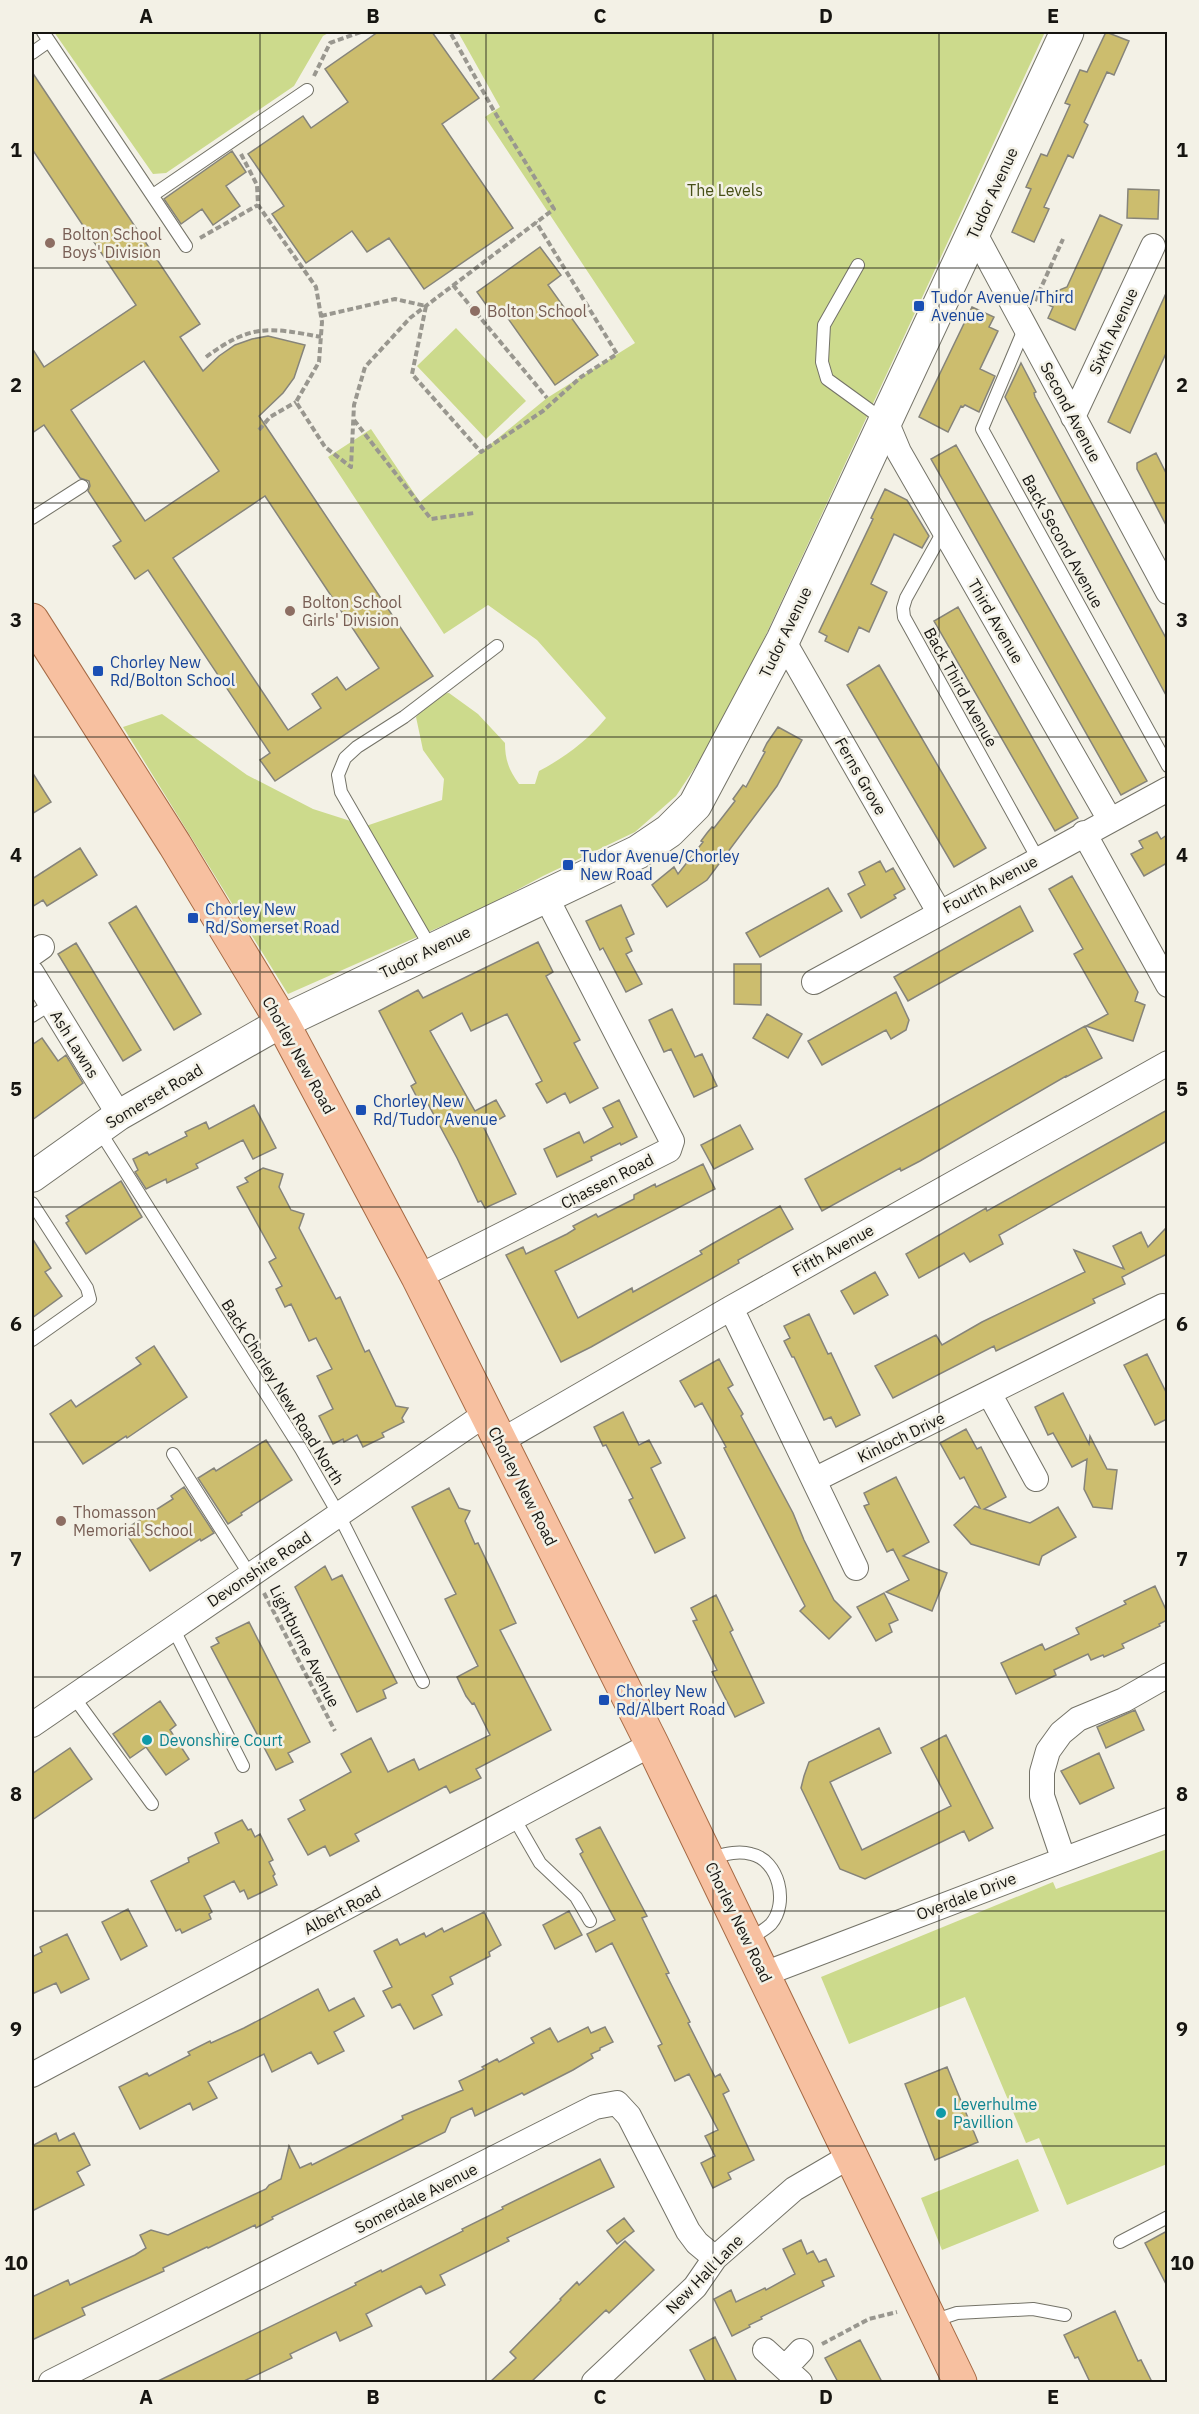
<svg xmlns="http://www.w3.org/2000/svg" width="1199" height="2414" viewBox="0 0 1199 2414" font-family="'IBM Plex Sans',sans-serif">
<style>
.green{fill:#ccda8c}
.building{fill:#ccbd6e;stroke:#86847a;stroke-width:1.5;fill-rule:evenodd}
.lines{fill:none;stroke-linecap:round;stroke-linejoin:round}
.service-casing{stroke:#747368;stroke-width:14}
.minor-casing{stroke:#747368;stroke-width:26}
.tertiary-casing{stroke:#747368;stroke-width:32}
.secondary-casing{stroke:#747368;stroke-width:35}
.primary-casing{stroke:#a56944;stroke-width:35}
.path{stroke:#99978f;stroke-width:4;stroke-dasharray:6 3;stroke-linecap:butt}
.service{stroke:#fff;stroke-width:12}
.minor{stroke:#fff;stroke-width:24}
.tertiary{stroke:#fff;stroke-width:30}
.secondary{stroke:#fff;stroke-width:33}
.primary{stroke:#f7c0a0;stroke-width:33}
.grid{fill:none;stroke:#161511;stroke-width:1.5;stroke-opacity:0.55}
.education-dot{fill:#8d6e63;stroke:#f3f1e6;stroke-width:2}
.transit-dot{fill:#1a4fb4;stroke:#f3f1e6;stroke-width:2}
.culture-dot{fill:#0f9aa8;stroke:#f3f1e6;stroke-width:2}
.labels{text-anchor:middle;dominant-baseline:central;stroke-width:5;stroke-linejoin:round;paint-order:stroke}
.park-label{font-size:16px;fill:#464f16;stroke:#f3f1e6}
.street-label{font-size:16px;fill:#161511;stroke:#f3f1e6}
.education-label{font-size:16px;fill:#785e54;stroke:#f3f1e6;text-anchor:start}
.transit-label{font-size:16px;fill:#164399;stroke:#f3f1e6;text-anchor:start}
.culture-label{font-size:16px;fill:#0d838f;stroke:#f3f1e6;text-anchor:start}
.neatline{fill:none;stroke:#161511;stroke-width:2}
.grid-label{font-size:20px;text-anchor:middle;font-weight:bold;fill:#161511}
</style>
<rect width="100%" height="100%" fill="#f3f1e6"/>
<path class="green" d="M54 32H330L323 36 294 86 166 173 153 174Z
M458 32H1045L726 721 676 796 635 832 543 876 485 907 288 994 123 727 162 714 247 775 313 809 366 826 442 800 444 779 423 750 416 717 436 694 449 693 478 714 505 743C505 760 509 770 519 784H535L539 771C564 758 588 740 606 718L537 640 488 605 444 634 328 457 371 429 420 502 547 398 635 343 485 117 500 107Z
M456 328 526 401 486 439 417 366Z
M1167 1849V2164L1067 2205 1039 2138 1026 2143 965 1997 849 2044 821 1977 1053 1882 1056 1889Z
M1018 2159 1039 2211 942 2250 921 2198Z"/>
<path class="building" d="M378 32H432L479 98 442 124 513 228 424 289 389 238 367 252 352 231 306 263 272 214 284 206 248 154 303 116 311 128 348 102 325 69Z
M1106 32 1129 41 1114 75 1107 72 1084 122 1088 125 1073 158 1068 155 1044 207 1049 209 1034 242 1012 232 1031 189 1026 187 1041 154 1047 156 1070 105 1065 103 1080 70 1087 72Z
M32 72 200 324 180 337 203 371 219 356 235 345 252 339 268 336 305 345 294 378 283 393 259 416 433 676 275 781 260 760 270 753 148 570 135 579 113 546 121 541 88 491 90 486 89 481 80 478 44 425 32 433V348L44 367 136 305 32 149ZM144 361 219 471 145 521 71 410ZM265 496 379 668 346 690 337 677 312 694 321 708 288 730 173 558Z
M232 151 246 172 226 186 240 206 213 225 202 209 181 224 164 199Z
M1128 189 1159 190 1158 219 1127 218Z
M1100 215 1122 225 1075 330 1048 318 1053 307 1046 304 1052 293 1067 287Z
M540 247 561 275 548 285 598 355 555 385 502 310 494 316 477 292Z
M1167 291V351L1130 433 1108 422Z
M972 307 994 317 989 327 998 331 980 369 995 376 979 412 965 405 963 407 961 406 948 432 919 417Z
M1021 363 1036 392 1034 393 1035 397 1167 640V697L1005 397Z
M956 445 1147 781 1121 795 931 459Z
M1156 453 1167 475V527L1137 469V463Z
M885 489 907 500 929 536 922 548 894 534 871 584 887 592 869 632 859 627 848 652 825 641 827 636 819 632 873 519 871 518Z
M958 607 1078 818 1055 831 934 621Z
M879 665 986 848 954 867 847 685Z
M778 727 802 740 777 786 707 880 667 907 652 885 674 867 678 874 703 842 701 841 707 833 712 827 714 828 735 801 733 799 743 785 746 787 765 752 763 751 767 743Z
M32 772 51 802 32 814Z
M1157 832 1161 839 1167 835V863L1144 876 1131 854 1143 848 1139 841Z
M80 848 97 875 47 906 43 900 32 907V879Z
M880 861 886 872 893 868 905 889 894 895 896 898 861 918 848 894 865 885 859 872Z
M1072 876 1138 992 1135 1001 1145 1005 1133 1041 1086 1026 1108 1014 1074 954 1083 949 1049 889Z
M828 888 842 911 760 957 746 933Z
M621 905 634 934 626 938 632 951 626 954 642 984 626 992 603 948 600 950 586 921Z
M136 906 201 1014 174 1030 109 923Z
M1020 906 1033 931 908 1001 894 977Z
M538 942 553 972 546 976 580 1040 574 1043 598 1088 570 1103 565 1093 547 1103 536 1084 542 1081 507 1014 471 1031 462 1013 430 1031 475 1111 496 1100 505 1116 484 1128 516 1194 485 1208 481 1201 478 1202 457 1158 428 1104 422 1107 411 1086 416 1083 379 1011 418 990 423 998Z
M76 943 141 1050 123 1061 58 954Z
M734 964H761V1005L734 1004Z
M896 992 909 1020 906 1030 891 1039 886 1030 822 1065 808 1041Z
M672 1009 695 1057 702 1054 717 1086 694 1097 671 1049 664 1052 649 1020Z
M767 1014 802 1034 788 1058 753 1038Z
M1085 1026 1102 1058 1066 1077V1076L920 1161 901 1171 900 1168 822 1211 805 1179Z
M42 1038 58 1061 66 1055 83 1083 32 1120V1045Z
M619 1100 637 1137 621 1145 620 1143 591 1157 592 1160 557 1177 544 1149 579 1132 584 1143 613 1127 603 1108Z
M254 1105 276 1148 253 1159 243 1140 196 1164 198 1168 167 1183 166 1179 146 1189 135 1172 138 1170 133 1159 147 1152 149 1155 187 1136 185 1132 206 1122 209 1129Z
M1167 1110V1141L999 1235 1003 1244 970 1262 964 1253 919 1278 906 1254 986 1208 987 1211Z
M740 1125 753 1149 714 1169 701 1145Z
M703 1164 715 1189 555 1271 578 1318 632 1288 633 1292 702 1254 700 1251 712 1244 780 1206 793 1229 738 1260 739 1263 591 1347 561 1362 506 1255 523 1247 526 1254 567 1234 575 1229 573 1226 596 1214 598 1217 634 1199V1195L655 1184 656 1187Z
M263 1168 283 1174 279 1187 291 1210 304 1214 299 1228 336 1299 340 1297 365 1352 369 1350 396 1406 408 1408 402 1418 404 1422 382 1433 384 1437 363 1447 357 1435 344 1442 343 1439 333 1444 319 1416 333 1409 317 1376 332 1369 316 1338 309 1341 291 1304 285 1307 276 1289 282 1286 269 1262 276 1258 237 1187 248 1182 245 1178Z
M121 1181 142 1217 86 1254 66 1223 69 1221 66 1216Z
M1167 1227V1254L1122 1277 1125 1284 1093 1299 1095 1303 996 1351 994 1346 893 1398 875 1366 936 1335 942 1345 982 1322 1085 1272 1074 1250 1124 1269 1113 1246 1141 1232 1148 1247Z
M32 1238 51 1268 45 1272 62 1296 32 1318Z
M875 1272 888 1295 854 1314 841 1291Z
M809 1314 828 1354 831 1353 860 1415 836 1427 831 1417 824 1420 794 1357H792L784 1341 790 1338 784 1326Z
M154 1346 187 1397 127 1438 126 1436 83 1464 50 1414 71 1400 76 1407 141 1364 136 1358Z
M1147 1354 1167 1394V1419L1155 1425 1124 1365Z
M719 1359 733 1385 728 1388 743 1414 741 1416 793 1513 804 1540 834 1600 851 1617 829 1639 800 1611 805 1606 724 1448 726 1447 702 1403 695 1407 680 1381Z
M1063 1393 1089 1444 1090 1436 1107 1469 1117 1470 1112 1509 1093 1507 1084 1489 1087 1459 1072 1467 1053 1433 1048 1435 1035 1407Z
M623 1412 639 1445 649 1440 661 1463 651 1468 685 1538 655 1553 629 1500 633 1498 606 1445 603 1446 594 1427Z
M966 1429 977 1449 981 1447 1006 1497 984 1509 1030 1523 1058 1507 1076 1537 1042 1556 1039 1565 971 1544 954 1525 975 1506 980 1508 964 1477 960 1479 940 1443Z
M266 1440 292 1480 241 1513 242 1515 228 1524 198 1478 214 1468 216 1471Z
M896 1477 929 1542 903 1556 947 1573 932 1611 886 1592 909 1580 893 1549 887 1552 864 1506 869 1504 864 1493Z
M184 1487 214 1533 201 1541 200 1539 150 1571 124 1530 173 1499 171 1496Z
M449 1488 459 1508 470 1511 465 1521 475 1544 478 1543 516 1623 500 1630 551 1730 476 1769 481 1778 450 1793 446 1786 355 1834 359 1841 330 1856 325 1846 308 1855 288 1819 305 1810 300 1800 351 1772 341 1754 371 1738 388 1772 414 1759 419 1770 490 1735 474 1703 472 1704 466 1696 457 1677 478 1666 445 1599 456 1594 412 1507Z
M325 1566 332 1580 342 1575 397 1683 383 1690 386 1698 357 1712 295 1587Z
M1155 1586 1167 1612V1620L1159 1624 1160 1626 1122 1644 1124 1648 1104 1657 1103 1655 1091 1660 1088 1654 1054 1670 1056 1675 1016 1694 1001 1663 1042 1644 1045 1650 1079 1634 1076 1628 1126 1604 1124 1601Z
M884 1593 898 1620 889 1624 892 1632 876 1641 857 1607Z
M716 1595 733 1630 730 1632 764 1703 735 1717 712 1672 717 1670 693 1621 697 1620 691 1608Z
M249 1622 310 1742 288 1753 293 1762 276 1770 211 1647 219 1643 216 1638Z
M160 1701 176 1725 170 1730 189 1759 166 1775 146 1747 130 1758 113 1734Z
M1135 1710 1144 1730 1106 1748 1097 1727Z
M879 1728 891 1753 830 1782 862 1850 951 1806 921 1748 946 1735 993 1828 969 1841 964 1831 865 1879 840 1869 801 1788 804 1776 809 1762Z
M70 1748 92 1779 32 1820V1774Z
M1099 1753 1114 1788 1080 1804 1061 1771Z
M242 1820 248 1830 251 1829 255 1837 260 1834 273 1860 269 1862 275 1874 273 1876 277 1885 248 1899 244 1890 240 1892 234 1881 204 1896 212 1912 209 1914 211 1919 182 1933 180 1929 176 1931 151 1881 189 1862 188 1858 219 1843 215 1833Z
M600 1827 647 1916 642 1918 669 1973 666 1974 690 2022 688 2023 715 2077 720 2074 729 2091 723 2094 754 2160 728 2173 731 2179 713 2188 701 2163 715 2156 705 2136 718 2130 689 2074 675 2081 658 2046 662 2044 612 1943 596 1952 587 1934 615 1920 580 1854 583 1852 576 1839Z
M128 1909 147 1946 121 1960 102 1922Z
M569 1911 582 1935 555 1949 543 1925Z
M484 1912 501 1945 489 1952 490 1956 450 1977 453 1984 432 1995 442 2015 414 2029 400 2004 392 2008 383 1991 392 1987 374 1951 397 1939 400 1945 424 1933 426 1937 442 1928 444 1932Z
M67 1934 89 1979 61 1993 56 1983 32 1994V1957L42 1952 40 1947Z
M318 1989 329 2011 354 1998 364 2016 334 2032 344 2051 318 2064 311 2052 272 2072 264 2054 208 2082 217 2098 193 2110 190 2103 140 2129 119 2087 147 2073 149 2076 190 2055 188 2052 210 2041 211 2043 244 2028Z
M588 2027 591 2033 605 2027 613 2042 600 2048V2050L591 2054 593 2058 573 2070 524 2095 522 2093 475 2116 472 2108 451 2118 445 2132 272 2217 273 2219 256 2228 255 2225 208 2248 207 2247 163 2268 164 2271 82 2308 85 2315 32 2340V2297L68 2280 70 2285 135 2255 146 2248 140 2235 151 2230 168 2235 266 2189 269 2185 281 2179 289 2146 300 2168 311 2163 312 2165 403 2119 402 2116 463 2090 459 2081 484 2069 482 2067 497 2059 499 2062 534 2043 531 2038 550 2028 558 2042Z
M947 2067 978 2142 935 2160 905 2084Z
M56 2133 59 2141 74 2133 90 2165 77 2172 84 2185 32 2211V2146Z
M600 2159 614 2187 507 2238 509 2241 440 2275 445 2285 426 2294 421 2286 366 2314 372 2326 340 2341 336 2332 290 2354 292 2358 242 2382H156L356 2285 355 2283 381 2270 382 2272 463 2231 462 2229 503 2209 502 2207Z
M624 2218 634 2231 617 2244 607 2231Z
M1167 2231V2286L1145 2243Z
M801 2240 807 2254 813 2251 819 2262 826 2259 834 2276 822 2281 824 2286 761 2317 762 2319 749 2325 750 2327 732 2336 714 2299 731 2290 736 2302 765 2288 766 2290 795 2274 783 2249Z
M625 2241 654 2270 609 2313 606 2310 531 2382H490L516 2358 510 2352 561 2300 560 2299 577 2282 579 2285Z
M1115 2311 1138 2361 1141 2360 1152 2382H1090L1078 2357 1075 2358 1064 2335Z
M715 2337 737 2382H706L690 2350Z
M860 2340 882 2382H838L825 2358Z"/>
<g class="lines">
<g class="service-casing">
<path id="service" d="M43 32 186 246
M32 53 49 41
M153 195 307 90
M858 265 824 325 822 362 827 379 885 421
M1025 327 982 429 1168 766
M32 518 82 486
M944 530 906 598 903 608 904 617 1038 859
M431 948 341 792 338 775 345 758 357 747 404 717 497 646
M32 1016 51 1004
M99 1130 301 1449 339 1515 423 1682
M32 1203 87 1288 90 1299 32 1340
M173 1454 250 1575
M173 1628 243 1766
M73 1696 152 1804
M514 1818 540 1863 576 1897 590 1921
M709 1858C722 1855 737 1850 751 1854 779 1860 789 1903 771 1924 765 1930 755 1935 748 1940
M1120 2242 1168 2217
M933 2321 957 2313 1033 2309 1065 2315"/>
</g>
<g class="minor-casing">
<path id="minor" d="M974 232 1168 592
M1073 417 1153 246
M886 421 899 452 1110 820
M783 640 939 912
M1084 833 1168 985
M32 954 42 947
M32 973 119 1115
M814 982 1168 789
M418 1277 669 1150 672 1141 545 895
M731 1308 856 1568
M989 1393 1036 1479
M501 1441 731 1308 1168 1063
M814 1480 1163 1306
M32 1725 487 1413
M1063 1858 1042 1796V1772L1048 1751 1061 1733 1078 1719 1124 1700 1168 1675
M764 1974 1168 1820
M32 2075 652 1744
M765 2350 800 2382
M785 2368 801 2351
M51 2382 595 2107 617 2103 629 2116 688 2231 697 2243 715 2258
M594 2382 695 2287 715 2258 794 2189 852 2155"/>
</g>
<g class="tertiary-casing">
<path id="tertiary" d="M32 1177 119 1115 282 1022"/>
</g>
<g class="secondary-casing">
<path id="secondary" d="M282 1022 638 852 669 831 695 805 783 640 1067 32"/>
</g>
<g class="primary-casing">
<path id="primary" d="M32 620 175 845 282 1022 418 1277 652 1744 960 2382"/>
</g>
<path class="path" d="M314 76 330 43 361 32
M241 154 257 185 258 205 316 287 322 322 319 362 296 402 325 447 351 467 354 405 365 367 410 318 554 209 494 111 450 32
M200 238 258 205
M453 285 547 398
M1035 301 1063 239
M321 316 395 299 426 306 412 374 481 452 543 411 581 377 617 354 536 222
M206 357C251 324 268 327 321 337
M354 420 431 519 474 513
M259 430 270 417 296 402
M264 1593 335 1731
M822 2344 869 2319 897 2312"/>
<use href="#service" class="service"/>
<use href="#minor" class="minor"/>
<use href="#tertiary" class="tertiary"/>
<use href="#secondary" class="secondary"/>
<use href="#primary" class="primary"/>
</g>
<path class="grid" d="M260 32V2382M486 32V2382M713 32V2382M939 32V2382M32 268H1168M32 503H1168M32 737H1168M32 972H1168M32 1207H1168M32 1442H1168M32 1677H1168M32 1911H1168M32 2146H1168"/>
<g class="education-dot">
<circle cx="50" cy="243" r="6"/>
<circle cx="475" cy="311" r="6"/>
<circle cx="290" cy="611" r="6"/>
<circle cx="61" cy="1521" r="6"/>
</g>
<g class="transit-dot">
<rect x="913" y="300" width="12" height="12" rx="3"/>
<rect x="92" y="665" width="12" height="12" rx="3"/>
<rect x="562" y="859" width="12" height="12" rx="3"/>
<rect x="187" y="912" width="12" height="12" rx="3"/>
<rect x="355" y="1104" width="12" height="12" rx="3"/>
<rect x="598" y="1694" width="12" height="12" rx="3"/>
</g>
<g class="culture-dot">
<circle cx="147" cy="1740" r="6"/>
<circle cx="941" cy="2113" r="6"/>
</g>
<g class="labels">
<g class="park-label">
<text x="725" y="190">The Levels</text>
</g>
<g class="street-label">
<text transform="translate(992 193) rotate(-65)">Tudor Avenue</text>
<text transform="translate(1113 331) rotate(-65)">Sixth Avenue</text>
<text transform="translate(1071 412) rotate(62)">Second Avenue</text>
<text transform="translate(1063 541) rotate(61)">Back Second Avenue</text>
<text transform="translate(996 621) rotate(60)">Third Avenue</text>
<text transform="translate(785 632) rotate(-64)">Tudor Avenue</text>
<text transform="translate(961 687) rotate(61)">Back Third Avenue</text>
<text transform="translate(861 776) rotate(60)">Ferns Grove</text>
<text transform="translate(990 884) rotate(-28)">Fourth Avenue</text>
<text transform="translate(425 952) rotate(-26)">Tudor Avenue</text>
<text transform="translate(75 1044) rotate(58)">Ash Lawns</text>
<text transform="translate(299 1055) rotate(61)">Chorley New Road</text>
<text transform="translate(154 1096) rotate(-31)">Somerset Road</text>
<text transform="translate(607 1181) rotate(-27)">Chassen Road</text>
<text transform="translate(833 1250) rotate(-29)">Fifth Avenue</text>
<text transform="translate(283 1392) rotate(58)">Back Chorley New Road North</text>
<text transform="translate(901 1437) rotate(-26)">Kinloch Drive</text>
<text transform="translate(523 1486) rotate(63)">Chorley New Road</text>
<text transform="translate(259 1569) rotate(-34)">Devonshire Road</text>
<text transform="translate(305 1646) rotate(63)">Lightburne Avenue</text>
<text transform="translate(966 1896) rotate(-21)">Overdale Drive</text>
<text transform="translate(342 1910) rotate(-28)">Albert Road</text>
<text transform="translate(739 1922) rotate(64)">Chorley New Road</text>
<text transform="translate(416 2198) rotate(-27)">Somerdale Avenue</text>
<text transform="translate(704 2274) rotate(-46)">New Hall Lane</text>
</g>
<g class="education-label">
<text x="62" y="234">Bolton School<tspan x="62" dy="18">Boys' Division</tspan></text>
<text x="487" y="311">Bolton School</text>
<text x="302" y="602">Bolton School<tspan x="302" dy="18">Girls' Division</tspan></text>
<text x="73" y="1512">Thomasson<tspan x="73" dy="18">Memorial School</tspan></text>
</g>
<g class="transit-label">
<text x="931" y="297">Tudor Avenue/Third<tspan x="931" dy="18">Avenue</tspan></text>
<text x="110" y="662">Chorley New<tspan x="110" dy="18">Rd/Bolton School</tspan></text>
<text x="580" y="856">Tudor Avenue/Chorley<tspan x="580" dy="18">New Road</tspan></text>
<text x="205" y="909">Chorley New<tspan x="205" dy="18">Rd/Somerset Road</tspan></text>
<text x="373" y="1101">Chorley New<tspan x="373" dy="18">Rd/Tudor Avenue</tspan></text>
<text x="616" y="1691">Chorley New<tspan x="616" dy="18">Rd/Albert Road</tspan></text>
</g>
<g class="culture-label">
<text x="159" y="1740">Devonshire Court</text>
<text x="953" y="2104">Leverhulme<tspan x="953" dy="18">Pavillion</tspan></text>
</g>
</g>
<rect width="1199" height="2414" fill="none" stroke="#f3f1e6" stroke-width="66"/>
<rect x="33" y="33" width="1133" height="2348" class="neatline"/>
<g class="grid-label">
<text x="146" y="23">A</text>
<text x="373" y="23">B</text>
<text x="600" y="23">C</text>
<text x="826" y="23">D</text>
<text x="1053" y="23">E</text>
<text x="16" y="157">1</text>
<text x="1182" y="157">1</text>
<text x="16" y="392">2</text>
<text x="1182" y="392">2</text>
<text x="16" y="627">3</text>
<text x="1182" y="627">3</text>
<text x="16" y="862">4</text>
<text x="1182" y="862">4</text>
<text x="16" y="1096">5</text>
<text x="1182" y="1096">5</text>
<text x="16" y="1331">6</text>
<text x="1182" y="1331">6</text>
<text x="16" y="1566">7</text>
<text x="1182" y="1566">7</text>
<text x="16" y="1801">8</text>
<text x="1182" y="1801">8</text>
<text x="16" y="2036">9</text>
<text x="1182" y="2036">9</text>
<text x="16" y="2270">10</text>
<text x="1182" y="2270">10</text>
<text x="146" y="2404">A</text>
<text x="373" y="2404">B</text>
<text x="600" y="2404">C</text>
<text x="826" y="2404">D</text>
<text x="1053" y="2404">E</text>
</g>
</svg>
